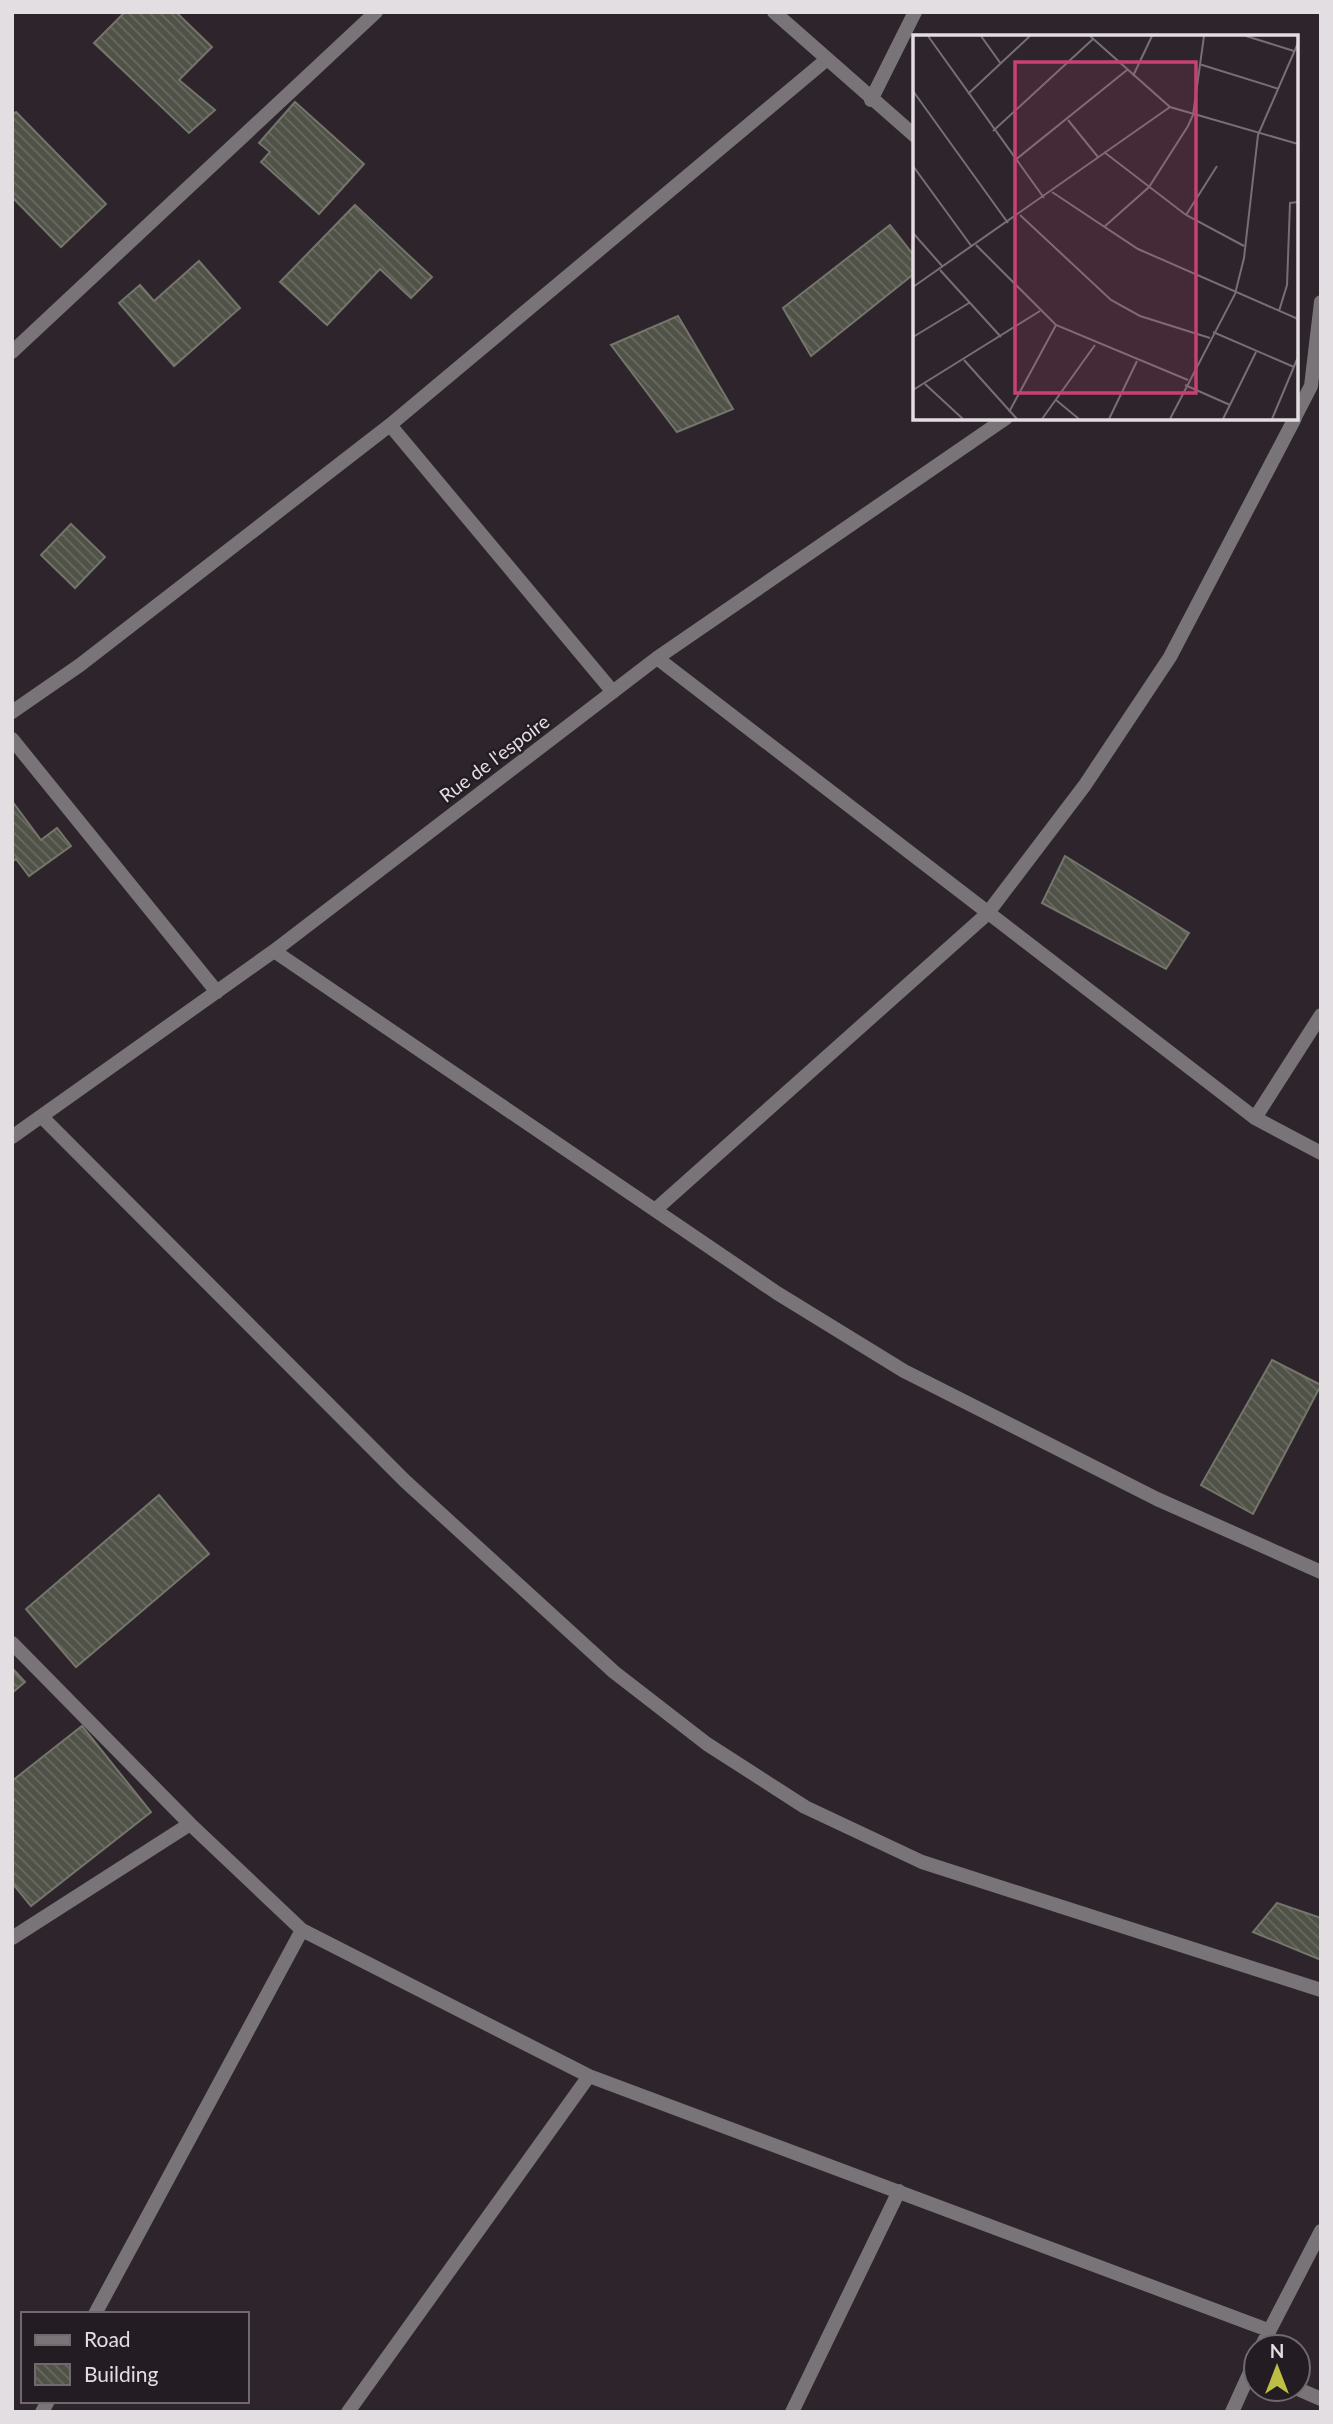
<svg xmlns="http://www.w3.org/2000/svg" width="1333" height="2424" viewBox="0 0 1333 2424" font-family="Lato,sans-serif">
<style>
.building{fill:url(#building-back-hatch);stroke:#74756b;stroke-width:2}
.lines{fill:none;stroke-linecap:round;stroke-linejoin:round}
.street{stroke:#787477;stroke-width:14}
.labels{text-anchor:middle;dominant-baseline:central;stroke-width:5;stroke-linejoin:round;paint-order:stroke}
.street-label{font-size:19px;fill:#e3dee2;stroke:#231c22}
.inset-road{fill:none;stroke:#766f74;stroke-width:2}
.view{fill:#c94076;fill-opacity:0.15;stroke:#c94076;stroke-width:3.5}
.inset-edge{fill:none;stroke:#e3dee2;stroke-width:3.5}
</style>
<defs>
<pattern id="building-back-hatch" width="6" height="6" patternUnits="userSpaceOnUse" patternTransform="scale(1.75)"><rect width="6" height="6" fill="#505147"/><path d="M-1 5l2 2M0 0l6 6M5-1l2 2" fill="none" stroke="#696a61"/></pattern>
</defs>
<rect width="100%" height="100%" fill="#2d252b"/>
<path class="building" d="M125 12H176L212 47 179 80 215 110 189 133 94 43Z
M295 102 364 164 319 214 261 162 270 152 259 143Z
M16 112 106 204 61 247 12 197V115Z
M355 205 432 277 411 298 380 269 327 325 280 282Z
M890 225 915 257V273L811 356 783 308Z
M199 261 240 308 174 366 119 303 140 285 154 301Z
M678 316 733 409 677 432 611 345Z
M71 524 105 557 75 588 41 555Z
M12 801 41 840 57 828 71 846 29 876 16 859 12 862Z
M1065 856 1189 933 1166 969 1042 903Z
M1272 1360 1321 1385 1253 1514 1201 1485Z
M159 1495 209 1554 76 1667 26 1609Z
M12 1668 25 1682 12 1693Z
M82 1726 151 1812 31 1906 12 1883V1781Z
M1277 1903 1321 1918V1960L1253 1932Z"/>
<g class="lines">
<path class="street" d="M774 12 915 136
M871 100 915 12
M12 352 376 12
M1296 415 1311 386 1321 302
M390 425 613 692
M657 658 1255 1118 1321 1153
M12 712 80 665 390 425 826 60
M12 739 217 992
M274 951 777 1293 904 1371 1157 1499 1321 1572
M42 1117 405 1481 614 1672 707 1744 805 1807 922 1862 1321 1990
M1255 1118 1321 1015
M12 1137 274 951 657 658 1006 418
M655 1210 987 914 1085 785 1170 657 1295 418
M12 1643 190 1824 302 1930 589 2076 1268 2330
M12 1938 190 1824
M95 2314 302 1930
M1261 2347 1321 2231
M1298 2389 1321 2399
M42 2412 48 2401
M348 2412 589 2076
M792 2412 899 2191
M1232 2412 1256 2359"/>
</g>
<g class="labels">
<g class="street-label">
<text transform="translate(494 758) rotate(-37)">Rue de l'espoire</text>
</g>
</g>
<g transform="translate(913 35)">
<rect width="385" height="385" fill="#2d252b"/>
<path class="inset-road" d="M15 1 131 163M68 1 88 29M177 1 257 72 385 109M333 1 381 16M286 29 366 54M220 41 239 1M0 56 95 188M55 59 117 1M155 85 185 122M80 96 180 4M191 117 273 180 331 211M101 126 214 35M0 131 59 212M139 157 225 214 385 284M107 180 198 265 227 281 297 303M273 180 304 131M191 192 236 152 275 91 280 80 291 1M0 198 30 232M63 210 143 290 275 345M27 235 88 302M0 252 257 72M366 276 374 250 377 168 385 167M300 297 381 332M0 302 56 268M51 325 104 384M12 349 50 384M272 350 317 370M0 355 127 276M143 365 166 384M96 377 143 290M129 384 182 310M196 384 224 326M257 384 322 259 331 223 345 100 385 8M310 384 343 317M359 384 385 322"/>
<path class="view" d="M102 27H283V358H102Z"/>
<rect width="385" height="385" class="inset-edge"/>
</g>
<rect width="1333" height="2424" fill="none" stroke="#e3dee2" stroke-width="28"/>
<rect x="21" y="2312" width="228" height="91" fill="#231c22" stroke="#706a6f" stroke-width="2"/>
<rect x="35" y="2335" width="35" height="10" fill="#787477" stroke="#706a6f" stroke-width="2"/>
<text x="84" y="2347" font-size="21" fill="#e3dee2">Road</text>
<rect x="35" y="2364" width="35" height="21" fill="url(#building-back-hatch)" stroke="#706a6f" stroke-width="2"/>
<text x="84" y="2382" font-size="21" fill="#e3dee2">Building</text>
<g transform="translate(1277 2368)"><circle r="33" fill="#231c22" stroke="#706a6f" stroke-width="2"/>
<path d="M0-5L12 26L0 18L-12 26Z" fill="#bcbf43"/>
<text y="-10" font-size="19" font-weight="bold" text-anchor="middle" fill="#e3dee2">N</text>
</g>
</svg>
